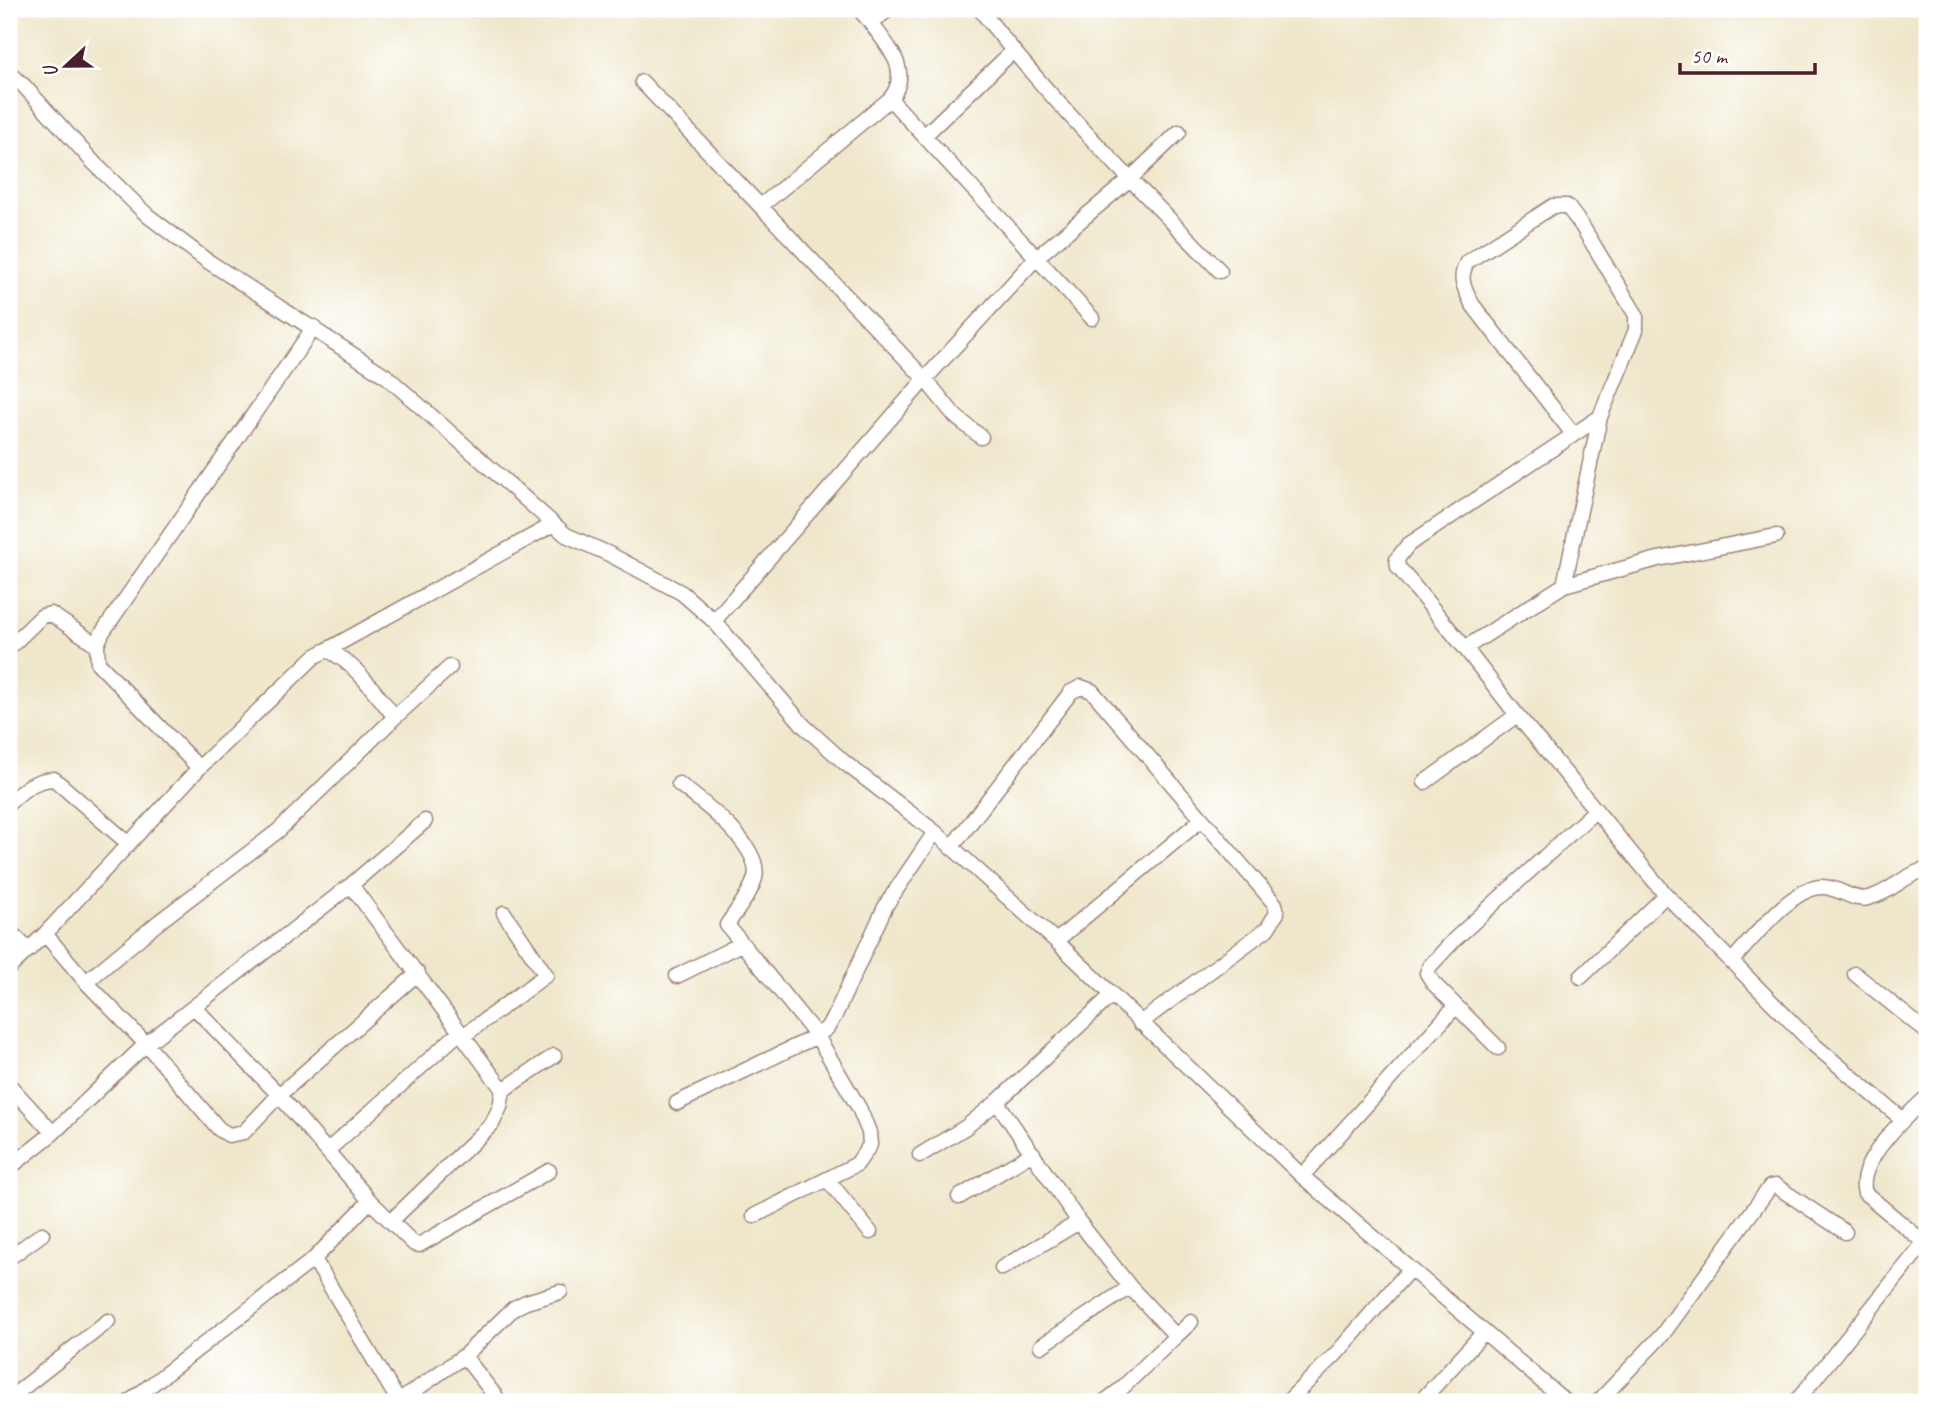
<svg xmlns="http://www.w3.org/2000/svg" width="1936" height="1411" viewBox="0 0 1936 1411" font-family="Caveat,sans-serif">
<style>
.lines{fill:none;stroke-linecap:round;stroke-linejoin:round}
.street-casing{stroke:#9c837b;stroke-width:17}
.street{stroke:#fff;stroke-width:14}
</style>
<rect width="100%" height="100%" fill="#fff"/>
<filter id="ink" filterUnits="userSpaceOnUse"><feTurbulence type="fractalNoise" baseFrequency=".0143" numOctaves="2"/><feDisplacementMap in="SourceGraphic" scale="14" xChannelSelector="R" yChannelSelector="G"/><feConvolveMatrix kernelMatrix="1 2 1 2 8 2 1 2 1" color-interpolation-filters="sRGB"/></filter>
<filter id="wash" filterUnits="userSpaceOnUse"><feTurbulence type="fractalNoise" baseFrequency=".00686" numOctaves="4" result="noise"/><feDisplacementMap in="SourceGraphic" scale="28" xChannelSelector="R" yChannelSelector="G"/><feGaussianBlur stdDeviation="1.57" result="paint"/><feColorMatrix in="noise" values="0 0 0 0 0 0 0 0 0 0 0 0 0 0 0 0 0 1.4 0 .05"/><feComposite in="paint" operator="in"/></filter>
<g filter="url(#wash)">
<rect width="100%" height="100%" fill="#efe7cb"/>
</g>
<g filter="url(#ink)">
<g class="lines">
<g class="street-casing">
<path id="street" d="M859 9 871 23
M889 9 871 23C888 47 913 71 890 99L1092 318
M980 9C1052 103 1137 186 1220 271
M9 73 24 86 94 163 147 215 206 260 386 376 566 535 609 554 682 593 714 621 804 726 845 763 935 832 1056 941 1302 1176 1566 1402
M642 82 925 379 955 416 981 437
M924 136 1013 51
M761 206 890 99
M1600 417 1408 545 1397 559 1398 567 1465 648 1517 715 1666 895 1813 1044 1902 1119
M1564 585 1600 417 1636 330V315L1582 226 1567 206H1553L1467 262C1458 280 1464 286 1472 304L1573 434
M714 621 925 379 1037 257 1130 179 1179 132
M9 648 42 616 51 614 97 645
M1465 648 1564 585 1658 559 1776 536
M327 650 552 525
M395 717 450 667
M199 768 98 663 97 645 102 633 314 327
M1425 782 1517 715
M679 784C701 801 763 846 755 878 750 895 736 911 727 925L817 1036 859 1108 869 1132 870 1145 857 1164 754 1216
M9 803C23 790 33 780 54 779L129 844
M951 848 1071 692 1081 687 1092 691 1275 904 1277 913 1267 929 1140 1023
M351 885 503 1090 554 1056
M9 931 29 950
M1056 941 1202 819
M1731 962C1752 940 1791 887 1822 887 1840 887 1853 902 1868 898 1888 894 1902 877 1921 871L1927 873
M9 968 45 934
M1855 974 1927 1032
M677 976 741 944
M1581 977 1666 895
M86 982 160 921 278 831 395 717C376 694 355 662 327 650L315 656 199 768 45 934 86 982 146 1044 219 1129 229 1135 244 1132 279 1095 370 1201
M194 1007 279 1095 418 973
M463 1036 546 975 504 913
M1498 1048 1433 983 1427 973 1430 966 1455 939 1596 810
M9 1085 53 1133
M1927 1097C1906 1116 1855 1163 1865 1193L1927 1245
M997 1102 1079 1222 1130 1287 1176 1336 1120 1390 1104 1402
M677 1103 817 1036 827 1028 835 1015 886 905 935 832
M327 1151 460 1032
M920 1155 966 1127 997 1102 1112 995
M9 1168 53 1133 146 1044 351 885 425 821
M1302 1176 1455 1007
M827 1179 870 1232
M959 1197 1033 1153
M391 1221 492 1124 500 1107 503 1090
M9 1258 42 1234
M314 1259 399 1402
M1002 1268 1079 1222
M1176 1336 1191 1322
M1041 1346 1130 1287
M464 1356 500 1402
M9 1399 108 1321
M129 1402 314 1259 370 1201 414 1244 419 1245 549 1171
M398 1402 464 1356 514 1308 526 1302 560 1292
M1287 1402 1336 1354 1410 1269
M1420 1402 1484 1332
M1598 1402 1662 1335 1770 1187 1776 1186 1845 1232
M1796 1402 1924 1243"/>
</g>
<use href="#street" class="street"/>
</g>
</g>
<rect width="1936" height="1411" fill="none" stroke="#fff" stroke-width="35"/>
<g transform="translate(66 66) rotate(248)" stroke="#ffffff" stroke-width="5" paint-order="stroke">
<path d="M0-5L12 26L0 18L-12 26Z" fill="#4a1f2b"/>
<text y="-10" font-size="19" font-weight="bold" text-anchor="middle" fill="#4a1f2b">U</text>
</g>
<path d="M1680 63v10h135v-10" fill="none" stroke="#4a1f2b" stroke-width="3.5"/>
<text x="1691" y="63" font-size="21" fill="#4a1f2b" stroke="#ffffff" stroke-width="5" paint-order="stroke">50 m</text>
</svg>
